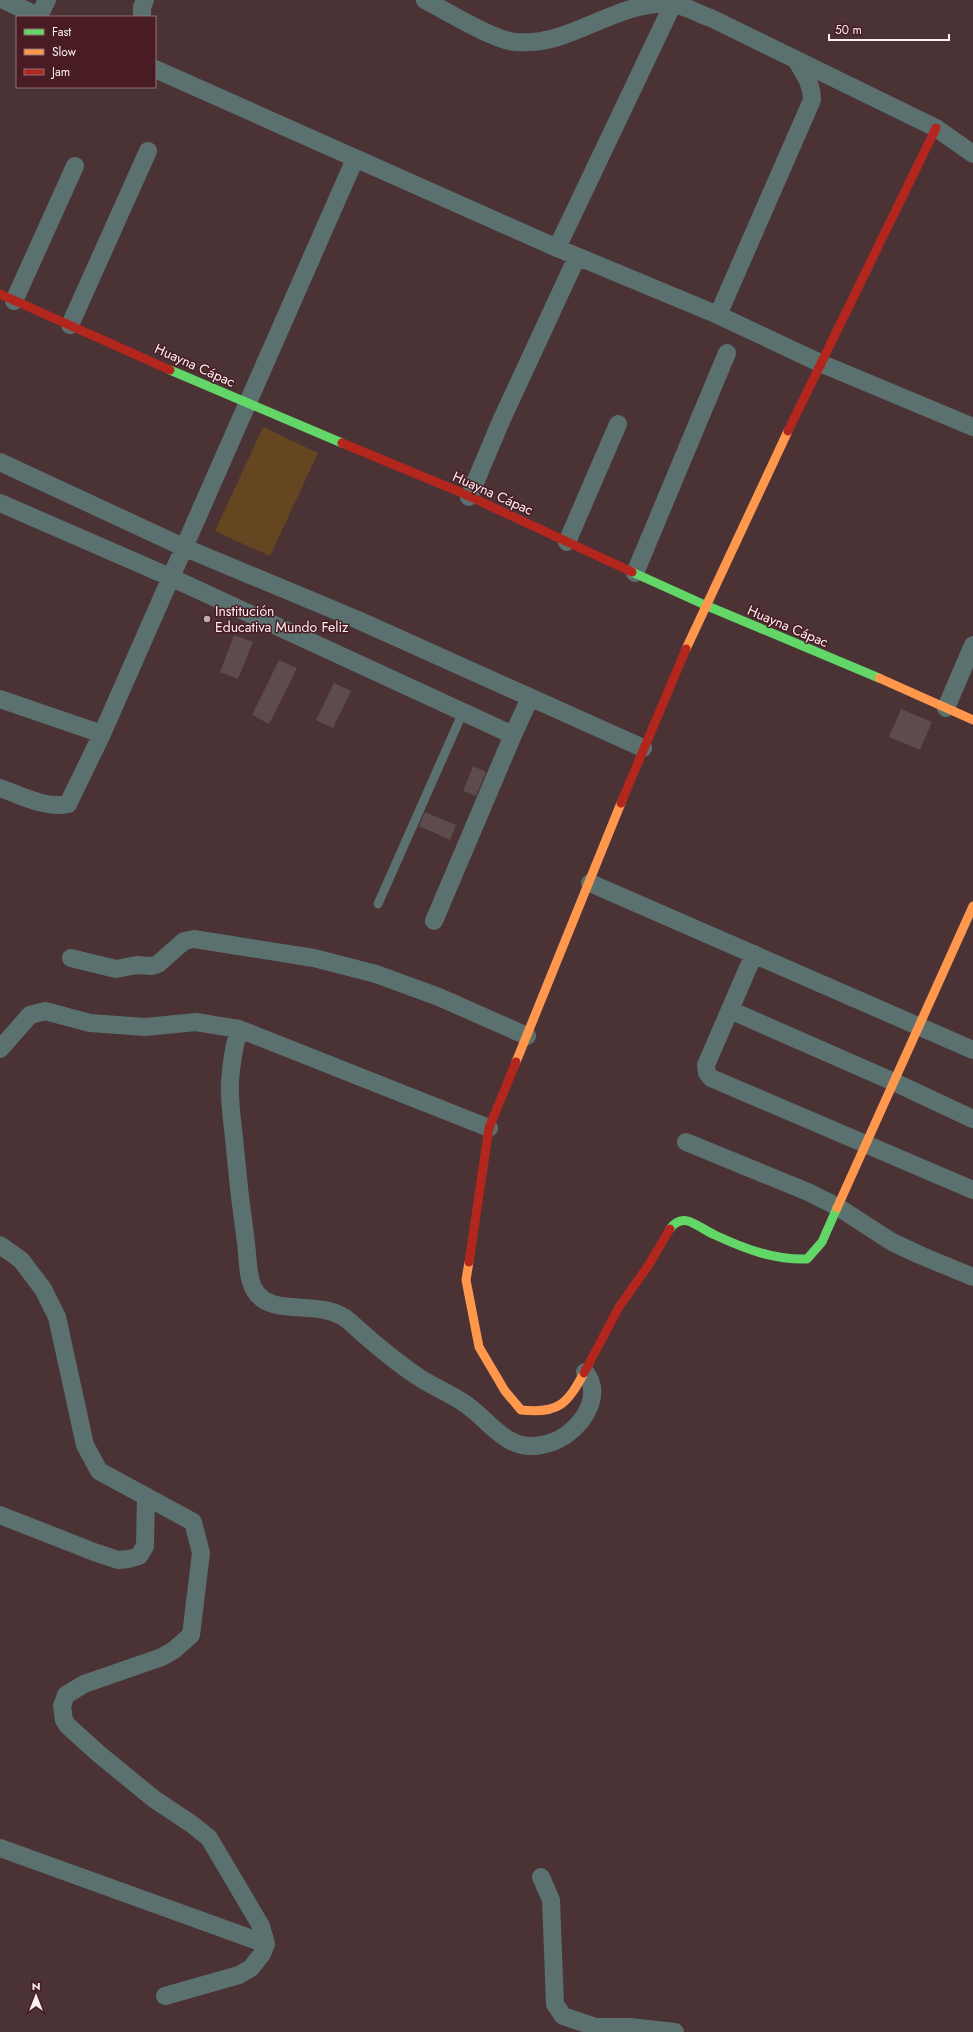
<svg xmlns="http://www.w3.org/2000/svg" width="973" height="2032" viewBox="0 0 973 2032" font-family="Jost,sans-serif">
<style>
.green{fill:#664621}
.building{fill:#5e4b4d}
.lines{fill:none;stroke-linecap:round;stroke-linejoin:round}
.lane{stroke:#5b7170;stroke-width:9}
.street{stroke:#5b7170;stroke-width:18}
.fast{stroke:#63d668;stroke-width:9}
.slow{stroke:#ff974d;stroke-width:9}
.jam{stroke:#b3261e;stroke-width:9}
.poi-dot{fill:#bdadaf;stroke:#491c24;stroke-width:1.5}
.labels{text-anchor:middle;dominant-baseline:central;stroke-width:3;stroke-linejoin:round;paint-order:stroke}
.street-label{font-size:14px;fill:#fbeff0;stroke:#491c24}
.poi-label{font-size:14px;fill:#fbeff0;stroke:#491c24;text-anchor:start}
</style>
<rect width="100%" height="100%" fill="#4a3235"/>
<path class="green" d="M263 427 318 453 270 556 215 531Z"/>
<path class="building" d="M234 635 253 642 238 679 220 672Z
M279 660 297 668 269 724 252 715Z
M334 683 351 691 333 728 316 720Z
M901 709 932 722 920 750 889 737Z
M473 766 486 772 476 796 463 791Z
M425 812 456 825 450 840 419 826Z"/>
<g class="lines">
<path class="lane" d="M378 904 463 712"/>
<path class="street" d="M4 0 40 17
M425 0C446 11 495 41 516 42 572 47 615 0 671 4 684 5 699 14 711 18L936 128 973 154
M39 16 47 0
M142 17V7L145 0
M155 69 557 248 718 315 820 363 973 427
M557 248 673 4
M14 301 75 166
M718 315 812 100C812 84 804 73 796 60
M70 325 148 151
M0 462 183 547 358 620 643 748
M469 497 501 421 577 257
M0 503 170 577 513 735
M567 542 618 424
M635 573 727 353
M0 699 102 734
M946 708 973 645
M0 788C21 795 45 809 68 804L102 734 355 159
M590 883 973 1050
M434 921 513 735 530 698
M754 954 706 1065 707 1073 711 1078 973 1190
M71 958 116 969 137 965 152 966 158 964 184 941 194 939 314 958 376 974 439 997 527 1036
M730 1010 894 1082 973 1119
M239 1029C234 1047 231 1064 230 1082 229 1100 232 1119 234 1138 237 1173 241 1208 246 1243 248 1257 247 1279 255 1291 273 1319 321 1297 349 1321 372 1342 394 1361 420 1378 437 1389 457 1396 472 1409 486 1420 496 1434 513 1442 529 1450 552 1445 566 1435 586 1421 602 1393 585 1372
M0 1049 30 1015 45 1011 90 1023 145 1027 196 1022 239 1029 489 1128
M686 1142 808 1192 838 1207 892 1242 922 1256 973 1277
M0 1245 21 1260 43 1289 57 1317 85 1445 99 1471 193 1522 201 1553 191 1635 174 1650 162 1657 84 1684 66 1695 62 1706 64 1720 68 1726 99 1754 154 1799 193 1825 209 1838 261 1926 266 1944 262 1954 251 1968 239 1975 165 1996
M0 1515 94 1552 118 1560 129 1559 139 1556 145 1546 146 1496
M0 1848 266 1944
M541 1877 551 1900 555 2004 563 2016 596 2027H630L675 2032"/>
<path class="fast" d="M170 370 342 443
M632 572 705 605 879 678
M670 1229C674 1223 680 1219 688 1221 697 1224 706 1231 715 1235 745 1249 774 1260 807 1259L822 1242 837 1208"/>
<path class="slow" d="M686 649 788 431
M879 678 973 720
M516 1062 621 803
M837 1208 973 906
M469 1262 466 1280 479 1347 505 1391 521 1410C559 1414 567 1404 584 1373"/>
<path class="jam" d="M0 294 170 370
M788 431 936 128
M342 443 460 492 632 572
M621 803 686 649
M469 1262 489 1128 516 1062
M584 1373 619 1307 648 1266 670 1229"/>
</g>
<circle class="poi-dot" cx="207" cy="619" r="4"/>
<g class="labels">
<g class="street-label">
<text transform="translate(195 365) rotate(24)">Huayna Cápac</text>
<text transform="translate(493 493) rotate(24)">Huayna Cápac</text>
<text transform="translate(788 626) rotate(23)">Huayna Cápac</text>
</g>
<g class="poi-label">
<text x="215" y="611">Institución<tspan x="215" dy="16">Educativa Mundo Feliz</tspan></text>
</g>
</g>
<rect x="16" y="16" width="140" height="72" fill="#491c24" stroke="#907076"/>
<rect x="24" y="29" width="20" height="6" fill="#63d668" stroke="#907076"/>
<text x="52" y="36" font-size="12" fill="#fbeff0">Fast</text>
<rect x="24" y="49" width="20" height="6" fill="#ff974d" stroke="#907076"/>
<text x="52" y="56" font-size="12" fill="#fbeff0">Slow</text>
<rect x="24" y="69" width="20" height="6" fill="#b3261e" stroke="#907076"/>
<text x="52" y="76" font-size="12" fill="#fbeff0">Jam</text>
<g transform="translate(36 1996)" stroke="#491c24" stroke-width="3" paint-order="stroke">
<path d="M0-3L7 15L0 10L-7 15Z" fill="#fbeff0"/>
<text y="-6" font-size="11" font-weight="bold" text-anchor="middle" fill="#fbeff0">N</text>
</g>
<path d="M829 34v6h120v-6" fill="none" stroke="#fbeff0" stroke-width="2"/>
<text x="835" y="34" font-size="12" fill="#fbeff0" stroke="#491c24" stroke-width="3" paint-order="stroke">50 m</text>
</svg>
